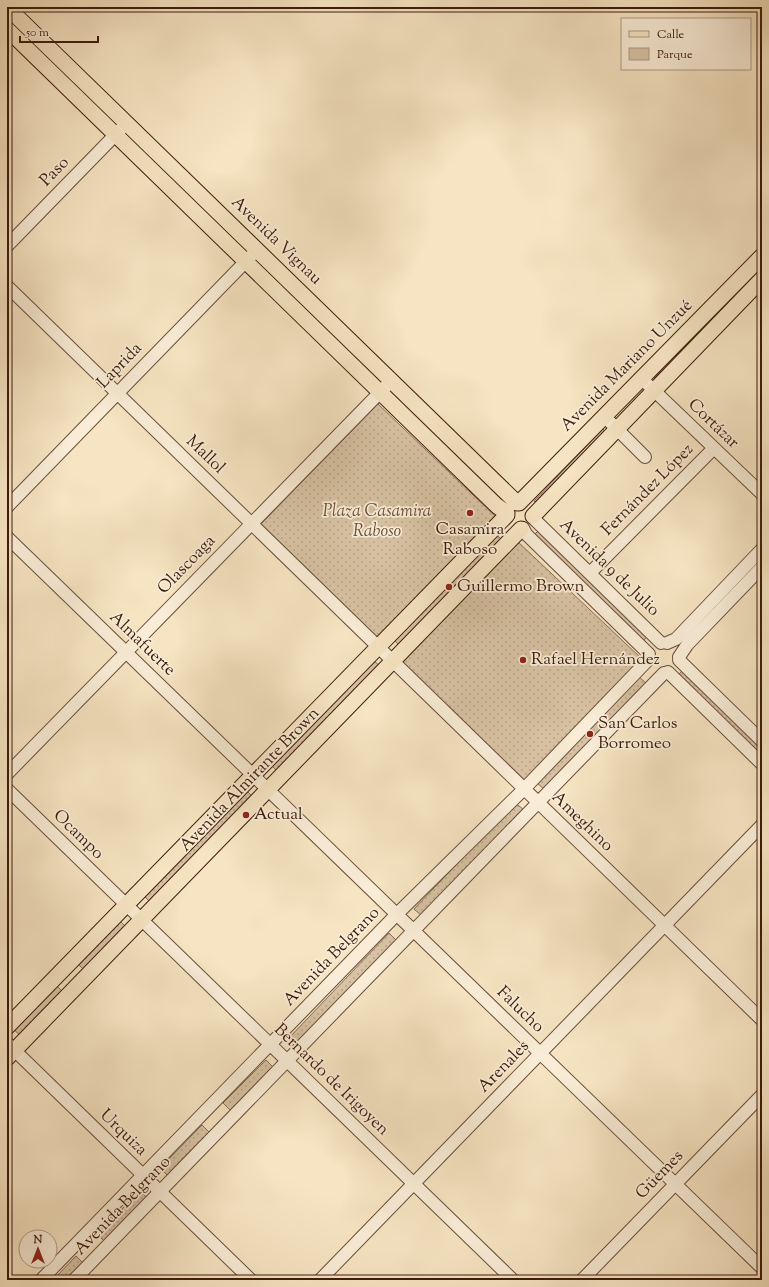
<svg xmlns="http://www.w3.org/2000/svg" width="769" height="1287" viewBox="0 0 769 1287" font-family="'Sorts Mill Goudy',serif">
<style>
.green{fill:url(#green-dots);stroke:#8a6e58}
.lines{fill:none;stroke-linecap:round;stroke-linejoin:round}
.minor-casing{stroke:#6b4d3a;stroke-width:14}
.major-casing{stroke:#3d1b0c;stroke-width:17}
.minor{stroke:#f9edd7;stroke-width:12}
.major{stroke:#f6e4c2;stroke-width:15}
.poi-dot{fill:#8f2418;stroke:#f9edd7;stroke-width:1.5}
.labels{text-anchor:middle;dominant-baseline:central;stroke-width:3.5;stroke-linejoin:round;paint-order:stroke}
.street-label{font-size:17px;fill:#3d1b0c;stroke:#f9edd7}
.park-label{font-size:17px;font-style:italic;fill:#6b4d39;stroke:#f9edd7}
.poi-label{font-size:17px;fill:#3d1b0c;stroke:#f9edd7;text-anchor:start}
</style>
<defs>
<pattern id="green-dots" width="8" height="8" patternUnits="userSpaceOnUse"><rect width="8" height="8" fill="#d7c2a3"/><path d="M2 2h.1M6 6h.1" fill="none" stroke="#b9a68b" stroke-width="1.8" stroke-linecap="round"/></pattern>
</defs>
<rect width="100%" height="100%" fill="#f6e4c2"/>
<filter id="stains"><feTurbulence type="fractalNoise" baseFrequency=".005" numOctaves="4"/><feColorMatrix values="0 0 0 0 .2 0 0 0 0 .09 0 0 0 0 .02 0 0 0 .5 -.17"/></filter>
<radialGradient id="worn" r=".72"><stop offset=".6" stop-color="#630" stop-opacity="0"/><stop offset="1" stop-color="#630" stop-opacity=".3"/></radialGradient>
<path class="green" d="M762 267V270L655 379 654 378Z
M378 404 496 517 378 638 261 524Z
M603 429 605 431 535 502 534 501Z
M539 530 648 636 642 642 534 535Z
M495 533 502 540 400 646 393 639Z
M517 541 642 659 526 784 399 661Z
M373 660 381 667 279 773 272 766Z
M684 669 762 746V757L678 675Z
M639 677 646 683 545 790 537 783Z
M245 789 252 796 150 902 143 895Z
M515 803 523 809 421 915 414 909Z
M119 920 126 927 84 970 77 963Z
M389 933 396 940 295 1046 288 1039Z
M56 985 63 992 20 1035 13 1029Z
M266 1060 273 1067 230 1110 223 1103Z
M202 1125 209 1132 167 1175 160 1168Z
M140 1191 147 1198 104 1241 97 1234Z
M76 1256 83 1263 66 1280H53Z"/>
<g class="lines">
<g class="minor-casing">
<path id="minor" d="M7 246 121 129
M7 286 762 1020
M641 378 762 494
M604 416 645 457
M7 507 251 256
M533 518 661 643
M523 528 526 534 649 654
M7 537 762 1268
M590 573 714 448
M667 643 676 639 762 549
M679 657 687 645 762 567
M679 660 762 741
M668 672 762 764
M7 774 392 380
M7 789 513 1280
M7 1043 251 1280
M41 1280 397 914 524 789 648 660
M74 1280 664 673
M320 1280 762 825
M582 1280 762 1095"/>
</g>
<g class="major-casing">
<path id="major" d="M7 7 517 503
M7 29 497 506 507 513
M519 503 762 256
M533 516 762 279
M7 1027 507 515
M7 1058 521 529"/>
</g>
<use href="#minor" class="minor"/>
<use href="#major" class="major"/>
</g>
<g class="poi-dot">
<circle cx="470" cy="513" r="4"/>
<circle cx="449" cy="587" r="4"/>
<circle cx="523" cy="660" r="4"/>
<circle cx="590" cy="734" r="4"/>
<circle cx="246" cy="815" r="4"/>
</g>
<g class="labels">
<g class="street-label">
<text transform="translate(55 172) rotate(-46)">Paso</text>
<text transform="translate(276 241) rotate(44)">Avenida Vignau</text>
<text transform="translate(120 366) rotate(-46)">Laprida</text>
<text transform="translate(627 366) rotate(-45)">Avenida Mariano Unzué</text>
<text transform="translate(713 424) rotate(44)">Cortázar</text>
<text transform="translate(205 455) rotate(44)">Mallol</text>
<text transform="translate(648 490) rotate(-45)">Fernández López</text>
<text transform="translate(187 565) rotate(-46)">Olascoaga</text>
<text transform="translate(609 568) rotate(44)">Avenida 9 de Julio</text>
<text transform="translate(142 644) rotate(44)">Almafuerte</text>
<text transform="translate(250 780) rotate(-46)">Avenida Almirante Brown</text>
<text transform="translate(582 822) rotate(44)">Ameghino</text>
<text transform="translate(78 835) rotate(44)">Ocampo</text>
<text transform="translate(332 957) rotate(-46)">Avenida Belgrano</text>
<text transform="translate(520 1010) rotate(44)">Falucho</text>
<text transform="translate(504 1067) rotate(-46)">Arenales</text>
<text transform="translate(331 1080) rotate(44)">Bernardo de Irigoyen</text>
<text transform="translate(123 1133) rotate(44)">Urquiza</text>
<text transform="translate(660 1175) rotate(-46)">Güemes</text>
<text transform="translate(123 1206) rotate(-46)">Avenida Belgrano</text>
</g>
<g class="park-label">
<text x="377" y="512">Plaza Casamira<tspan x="377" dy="20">Raboso</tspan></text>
</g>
<g class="poi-label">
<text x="470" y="530" text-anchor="middle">Casamira<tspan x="470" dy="20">Raboso</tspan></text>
<text x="457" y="587">Guillermo Brown</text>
<text x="531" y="660">Rafael Hernández</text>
<text x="598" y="724">San Carlos<tspan x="598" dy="20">Borromeo</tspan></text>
<text x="254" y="815">Actual</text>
</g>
</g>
<rect width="769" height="1287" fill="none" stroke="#f6e4c2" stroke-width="24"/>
<rect x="8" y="8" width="753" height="1271" fill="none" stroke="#3d1b0c" stroke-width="2"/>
<rect x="12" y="12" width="745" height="1263" fill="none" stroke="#3d1b0c"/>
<rect x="621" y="18" width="130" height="52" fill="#f9edd7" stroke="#ae9986"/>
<rect x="629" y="31" width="20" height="6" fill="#f6e4c2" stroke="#ae9986"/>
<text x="657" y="38" font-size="12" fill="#3d1b0c">Calle</text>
<rect x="629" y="48" width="20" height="12" fill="#d7c2a3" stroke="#ae9986"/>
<text x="657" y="58" font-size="12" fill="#3d1b0c">Parque</text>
<g transform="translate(38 1249)"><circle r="19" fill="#f9edd7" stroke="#ae9986"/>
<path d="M0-3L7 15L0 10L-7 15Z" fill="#8f2418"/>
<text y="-6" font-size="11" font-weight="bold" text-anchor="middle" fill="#3d1b0c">N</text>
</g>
<path d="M20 36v6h78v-6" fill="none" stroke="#3d1b0c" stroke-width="2"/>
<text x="26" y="36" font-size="12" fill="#3d1b0c" stroke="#f9edd7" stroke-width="3" paint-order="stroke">50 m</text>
<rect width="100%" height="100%" filter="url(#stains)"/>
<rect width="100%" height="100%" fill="url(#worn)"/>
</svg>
